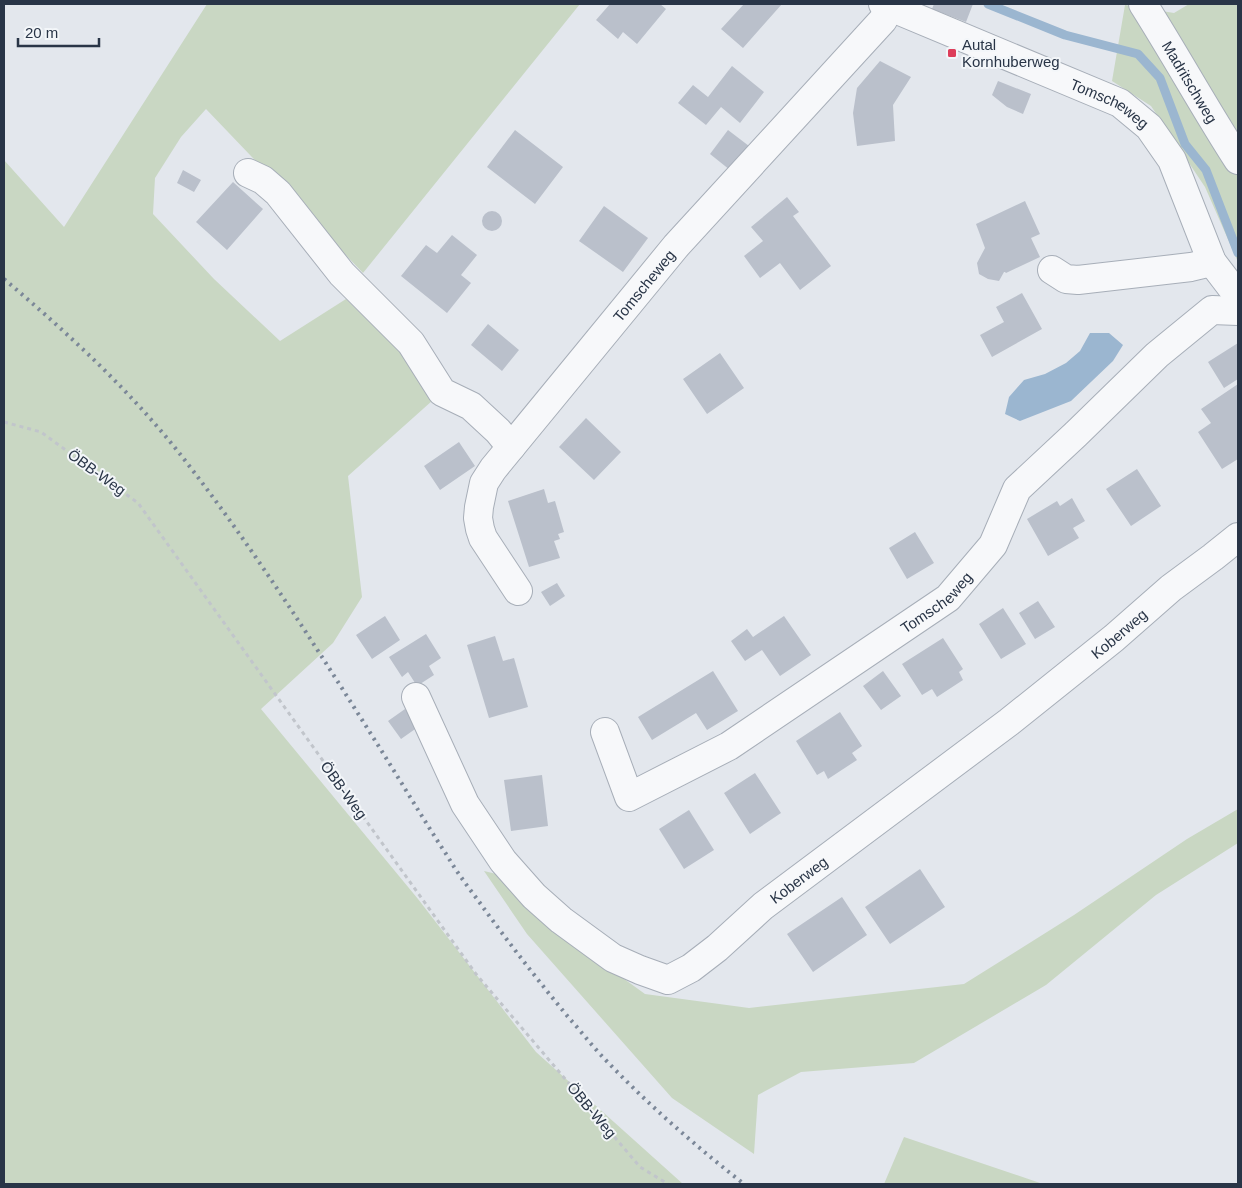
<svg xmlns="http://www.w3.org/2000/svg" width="1242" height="1188" viewBox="0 0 1242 1188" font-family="Arial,sans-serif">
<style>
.green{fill:#c9d7c3}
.water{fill:#9bb6d0}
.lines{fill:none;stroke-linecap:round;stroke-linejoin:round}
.stream{stroke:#9bb6d0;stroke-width:9}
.building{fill:#bac0cb}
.minor-casing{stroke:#a7aeb8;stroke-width:30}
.path{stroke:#c1c5cb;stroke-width:3;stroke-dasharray:4 4;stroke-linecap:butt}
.minor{stroke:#f7f8fa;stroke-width:28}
.rail{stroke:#7b8798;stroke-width:4;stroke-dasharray:2.5 5;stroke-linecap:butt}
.poi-dot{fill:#dd3d5a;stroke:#f3f6f9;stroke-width:2}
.labels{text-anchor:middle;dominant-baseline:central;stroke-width:4;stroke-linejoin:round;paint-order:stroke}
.poi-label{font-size:15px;fill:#293547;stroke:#f3f6f9;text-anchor:start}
.street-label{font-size:15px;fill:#293547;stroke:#f3f6f9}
</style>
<rect width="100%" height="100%" fill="#e3e7ed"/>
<path class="green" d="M207 4H580L363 273 206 109 181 137 155 178 153 214 214 279 280 341 346 299 442 392 348 476 362 597 333 643 261 709 418 899 536 1052 683 1184H4V160L64 227Z
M1189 4H1238V262L1205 187 1151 106 1112 81 1125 5 1174 13Z
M1238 809V843L1156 895 1046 985 914 1063 801 1072 758 1095 754 1154 672 1098 527 934 484 871 513 878 541 919 645 994 749 1008 964 984 1074 915 1187 839Z
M904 1137 1043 1184H884Z"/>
<path class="water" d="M1090 333H1109L1123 345 1113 361 1071 401 1020 421 1005 414 1009 397 1024 380 1045 374 1066 363 1080 351Z"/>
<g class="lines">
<path class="stream" d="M988 4 1065 35 1138 54 1160 78 1185 144 1206 170 1238 253"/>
</g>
<path class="building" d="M610 4H660L666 9 637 44 623 32 618 39 596 20Z
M744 4H782L743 48 721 29Z
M934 4H973L966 22 932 9Z
M880 61 911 77 893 105 895 141 857 146 853 113 857 88Z
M732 66 764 92 740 123 721 107 706 125 678 103 693 85 708 97Z
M998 81 1031 94 1023 114 1007 107 992 95Z
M515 130 563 167 535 204 487 167Z
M728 130 749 146 730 170 710 154Z
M183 170 201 180 194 192 177 183Z
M233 182 263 209 227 250 196 222Z
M787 197 799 212 793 216 831 266 800 290 780 263 760 278 744 256 763 241 751 227Z
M1025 201 1040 234 1031 238 1040 257 1006 273 1005 272H1004L999 281 988 279 979 274 977 263 985 248 976 224Z
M604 206 648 238 623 272 579 241Z
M482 221a10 10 0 1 1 20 0a10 10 0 1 1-20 0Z
M452 235 477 255 461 275 471 283 447 313 401 276 426 245 437 253Z
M1022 293 1042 329 992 357 980 335 1004 322 996 307Z
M488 324 519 350 502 371 471 345Z
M1238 343V379L1224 388 1208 362Z
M720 353 744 388 707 414 683 379Z
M1238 384V459L1222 469 1198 432 1211 423 1201 409Z
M586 418 621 452 594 480 559 447Z
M459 442 475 466 440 490 424 466Z
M1137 469 1161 506 1131 526 1106 489Z
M544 489 548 503 555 501 564 532 558 534 560 539 554 541 560 558 529 567 508 501Z
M1072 498 1085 521 1073 528 1079 538 1048 556 1027 519 1057 501 1060 506Z
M915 532 934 563 907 579 889 548Z
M557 583 565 596 550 606 541 592Z
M1038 601 1055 627 1035 639 1019 613Z
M1003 608 1026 644 1001 659 979 624Z
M385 616 400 640 372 659 356 635Z
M784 616 811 655 780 676 762 650 745 661 731 641 747 629 753 637Z
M426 634 441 658 429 666 434 675 417 686 408 672 402 677 389 657Z
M495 636 503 661 514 658 528 707 489 718 467 645Z
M943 638 963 669 959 672 963 680 937 697 932 689 922 695 902 664Z
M713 671 738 711 707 730 696 713 652 740 638 717Z
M883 671 901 696 881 710 863 686Z
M405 709 418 727 401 739 388 721Z
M840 712 862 746 852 753 857 760 828 779 824 771 817 775 796 741Z
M755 773 781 813 750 834 724 793Z
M542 775 548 826 511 831 504 780Z
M689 810 714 850 684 869 659 829Z
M920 869 945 907 890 944 865 907Z
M842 897 867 935 813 972 787 934Z"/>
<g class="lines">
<g class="minor-casing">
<g id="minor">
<path id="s1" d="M883 4 1120 103 1149 127 1172 160 1212 262 1238 296"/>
<path id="s2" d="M1143 4C1176 56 1205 109 1238 160"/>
<path d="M248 173 263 180 278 193 342 274 411 343 442 392 471 406 498 431 511 447"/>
<path d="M1052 270 1066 279 1078 280 1191 267 1212 262"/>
<path id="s3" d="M518 591 483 538 480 529 478 518 479 507 484 483 493 469 676 246 883 20 890 7"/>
<path id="s4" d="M416 697 465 804 503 861 534 896 561 920 613 958 640 970 668 980 691 968 717 948 763 906 1009 722 1114 638 1171 588 1213 557 1238 537"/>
<path id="s5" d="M605 732 629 797 729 746 948 598 993 545 1017 489 1076 434 1157 355 1212 310 1238 311"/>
</g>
</g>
<path class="path" d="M4 422 41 432 138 503 476 974 640 1167 668 1184"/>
<use href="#minor" class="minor"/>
<path class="rail" d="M4 279C70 335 134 394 187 463 256 552 316 647 376 742 400 780 423 819 448 857 459 876 473 893 485 910 512 947 540 983 569 1018 579 1029 589 1042 600 1054 644 1101 693 1144 744 1184"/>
</g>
<rect class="poi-dot" x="947" y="48" width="10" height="10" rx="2.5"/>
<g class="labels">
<g class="poi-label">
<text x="962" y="44">Autal<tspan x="962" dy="17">Kornhuberweg</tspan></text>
</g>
<g class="street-label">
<text stroke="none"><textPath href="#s2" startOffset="91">Madritschweg</textPath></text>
<text stroke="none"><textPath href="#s1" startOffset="248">Tomscheweg</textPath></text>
<text stroke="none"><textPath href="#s3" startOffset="374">Tomscheweg</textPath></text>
<text transform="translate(97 472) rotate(36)">ÖBB-Weg</text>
<text stroke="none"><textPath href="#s5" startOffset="434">Tomscheweg</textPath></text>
<text stroke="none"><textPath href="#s4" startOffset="962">Koberweg</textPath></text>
<text transform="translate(344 790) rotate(54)">ÖBB-Weg</text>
<text stroke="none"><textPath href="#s4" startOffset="558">Koberweg</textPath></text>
<text transform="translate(592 1110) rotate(50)">ÖBB-Weg</text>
</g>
</g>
<rect width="1242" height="1188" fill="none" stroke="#293547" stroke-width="10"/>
<path d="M18 38v8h81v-8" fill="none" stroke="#293547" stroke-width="2.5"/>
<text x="25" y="38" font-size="15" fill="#293547" stroke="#f3f6f9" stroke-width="4" paint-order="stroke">20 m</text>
</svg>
